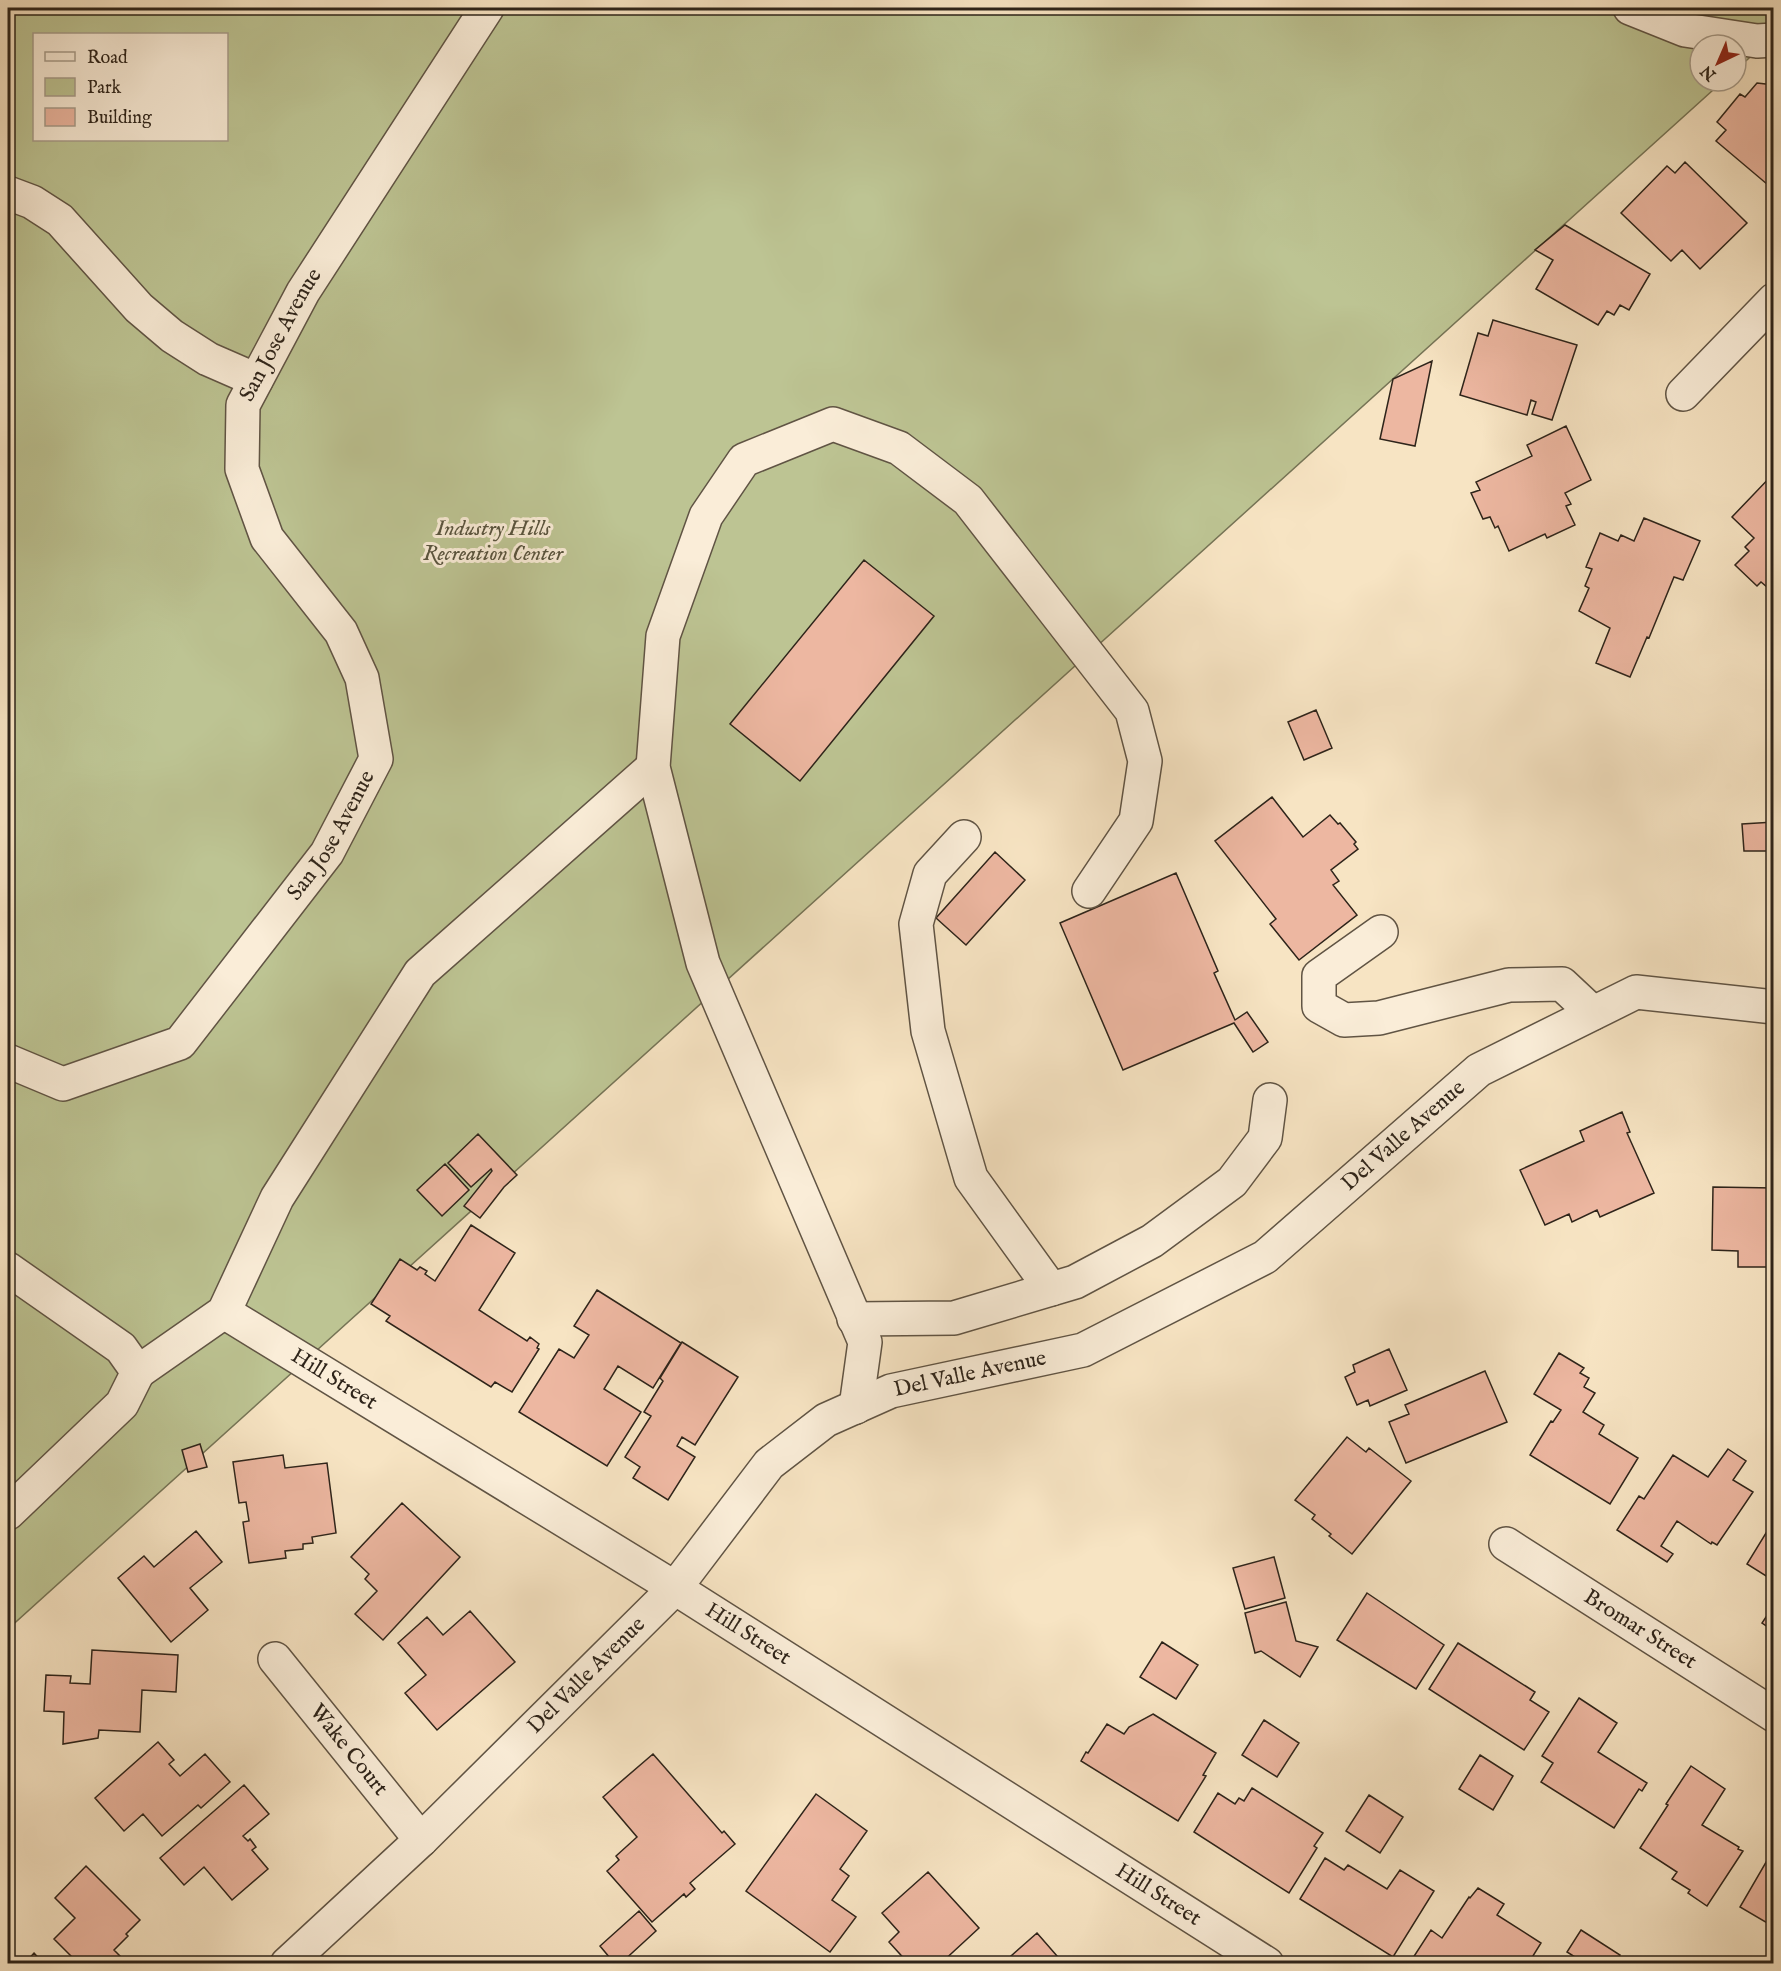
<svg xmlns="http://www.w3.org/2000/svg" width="1781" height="1971" viewBox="0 0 1781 1971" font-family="'IM FELL English',serif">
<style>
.green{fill:#bdc493;stroke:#767456;stroke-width:1.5;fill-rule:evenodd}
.building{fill:#edb7a1;stroke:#2e241a;stroke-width:1.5}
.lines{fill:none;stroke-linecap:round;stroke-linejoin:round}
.minor-casing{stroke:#605444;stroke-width:36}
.minor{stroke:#faedd8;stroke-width:33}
.labels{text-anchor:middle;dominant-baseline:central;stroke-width:6;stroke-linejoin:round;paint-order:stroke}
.street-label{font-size:22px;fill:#2e241a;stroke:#faedd8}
.park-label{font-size:22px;font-style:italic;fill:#59543e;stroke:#faedd8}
</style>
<rect width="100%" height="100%" fill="#f7e4c3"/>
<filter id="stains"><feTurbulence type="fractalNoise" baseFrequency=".00333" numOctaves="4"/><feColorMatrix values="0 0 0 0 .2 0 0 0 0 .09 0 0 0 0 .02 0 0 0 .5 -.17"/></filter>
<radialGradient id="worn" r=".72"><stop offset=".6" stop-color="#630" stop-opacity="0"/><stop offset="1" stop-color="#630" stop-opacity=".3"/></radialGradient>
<path class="green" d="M8 8H1773V36L1736 70V45H1700V81H1723L8 1629ZM34 34H226V140H34Z"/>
<path class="building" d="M1757 83 1774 85V190L1716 141 1726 130 1717 122 1740 94 1745 97Z
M1685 162 1747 223 1700 269 1682 250 1671 261 1621 213 1667 166 1675 173Z
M1565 225 1650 274 1629 310 1620 305 1614 315 1607 311 1598 325 1536 289 1553 260 1535 250Z
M1493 320 1577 345 1552 420 1532 414 1536 402 1531 400 1527 415 1460 395 1478 333 1488 336Z
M1432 361 1415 446 1380 439 1393 379Z
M1566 426 1591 480 1565 493 1571 504 1566 506 1575 525 1547 538 1545 534 1509 551 1498 526 1495 528 1490 517 1483 519 1471 493 1480 490 1476 482 1532 456 1527 445Z
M1774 473V593L1761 582 1757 586 1735 565 1749 551 1745 547 1754 538 1732 517Z
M1644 518 1700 541 1683 580 1674 577 1649 638 1647 637 1630 677 1596 663 1610 628 1579 611 1589 588 1585 586 1592 569 1586 567 1600 533 1618 541 1621 535 1634 541Z
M864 560 934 616 800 781 730 724Z
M1316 710 1332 748 1304 760 1288 722Z
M1272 797 1303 837 1330 815 1338 824 1340 823 1356 842 1354 844 1358 849 1331 870 1339 881 1333 885 1357 915 1299 960 1270 924 1276 919 1215 841Z
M1774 822V864L1770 865V851H1744L1742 824Z
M995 852 1025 880 966 945 936 918Z
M1176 873 1218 971 1214 973 1235 1020 1247 1012 1268 1042 1253 1052 1234 1023 1123 1070 1060 923Z
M1622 1112 1630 1132 1627 1133 1654 1193 1600 1217 1597 1210 1572 1222 1569 1214 1545 1225 1520 1170 1584 1141 1580 1131Z
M478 1134 517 1175 504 1187 480 1218 464 1206 492 1171 491 1169 471 1187 448 1163Z
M445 1164 469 1190 442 1216 417 1190Z
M1713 1187 1774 1188V1267H1738V1251L1712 1250Z
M471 1225 515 1253 479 1310 527 1341 530 1337 539 1344 537 1348 539 1349 512 1392 495 1382 491 1387 386 1321 390 1316 371 1304 400 1259 417 1270 420 1267 427 1271 425 1274 435 1281Z
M597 1290 681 1343 653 1388 618 1366 604 1389 641 1412 607 1466 519 1412 559 1349 574 1358 589 1335 574 1326Z
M682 1342 738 1377 695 1445 682 1437 677 1446 695 1457 668 1500 633 1478 640 1467 625 1457 651 1416 644 1412 663 1381 660 1378Z
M1389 1349 1407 1390 1370 1406 1368 1400 1357 1405 1345 1377 1355 1372 1353 1365Z
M1559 1353 1584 1368 1580 1373 1589 1378 1584 1387 1595 1393 1583 1412 1604 1425 1599 1434 1638 1458 1610 1504 1530 1455 1551 1421 1553 1422 1561 1410 1534 1394Z
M1485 1371 1507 1422 1406 1463 1389 1422 1409 1414 1405 1405Z
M1347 1437 1366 1452 1369 1448 1411 1481 1352 1554 1329 1536 1331 1534 1312 1519 1315 1515 1295 1500Z
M200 1444 207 1467 188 1472 182 1450Z
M1728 1449 1746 1461 1733 1480 1753 1492 1717 1545 1712 1542 1711 1544 1677 1521 1661 1546 1673 1554 1667 1562 1617 1530 1639 1496 1644 1499 1673 1455 1708 1477Z
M283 1455 285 1468 327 1463 336 1533 312 1537 313 1543 303 1544V1549L285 1551 286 1558 249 1563 243 1522 249 1521 246 1502 239 1503 233 1462Z
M402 1503 460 1557 383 1640 355 1614 377 1591 365 1579 369 1574 351 1557Z
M1774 1520V1581L1747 1564Z
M196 1531 222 1562 190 1588 208 1610 171 1642 118 1578 144 1556 154 1567Z
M1274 1557 1285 1598 1245 1609 1233 1568Z
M1367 1593 1444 1645 1416 1689 1337 1640Z
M1286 1602 1296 1641 1318 1647 1300 1677 1261 1651 1255 1653 1245 1613Z
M1774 1605V1631L1762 1623Z
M470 1611 515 1662 437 1730 405 1693 426 1675 398 1643 427 1617 443 1635Z
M1162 1642 1198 1665 1176 1699 1140 1677Z
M1458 1643 1535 1692 1530 1700 1549 1712 1524 1750 1429 1689Z
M92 1650 178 1655 176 1692 142 1690 140 1732 99 1730 98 1738 63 1744 64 1712 44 1711 46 1675 71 1676 70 1683 90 1684Z
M1579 1698 1617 1723 1598 1752 1647 1783 1642 1791 1639 1789 1614 1828 1541 1782 1553 1763 1542 1756Z
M1153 1714 1216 1753 1203 1775 1206 1776 1178 1821 1081 1761 1086 1752 1088 1753 1107 1724 1124 1734 1129 1727Z
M1264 1720 1299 1743 1277 1777 1242 1755Z
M158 1742 174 1760 169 1764 180 1776 205 1754 230 1782 201 1808 198 1805 162 1836 143 1814 124 1831 95 1798Z
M653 1754 722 1833 724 1831 735 1844 690 1883 695 1889 686 1897 684 1894 652 1922 607 1871 619 1860 616 1856 637 1837 603 1797Z
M1480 1755 1513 1776 1493 1810 1459 1789Z
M1691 1766 1725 1789 1702 1825 1739 1847 1738 1849 1743 1851 1707 1906 1688 1893 1690 1890 1672 1879 1677 1872 1640 1848 1668 1805 1666 1804Z
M244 1785 269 1814 243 1836 248 1841 250 1839 256 1847 252 1850 268 1869 232 1900 204 1867 184 1885 160 1858Z
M1252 1788 1323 1833 1314 1846 1317 1848 1289 1893 1194 1832 1218 1793 1235 1804 1239 1798 1244 1801Z
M816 1794 867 1831 840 1869 849 1876 832 1900 856 1917 830 1952 746 1891Z
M1369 1795 1403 1817 1380 1853 1346 1831Z
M1769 1857 1774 1860V1927L1740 1907Z
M1325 1858 1344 1870 1348 1865 1387 1889 1400 1870 1434 1891 1393 1957 1300 1899Z
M86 1866 140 1920 126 1934 128 1936 114 1950 128 1964H79L54 1939 75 1918 55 1898Z
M928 1872 979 1928 940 1964H917L915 1960 909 1964 889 1942 899 1932 882 1913Z
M1478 1888 1504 1904 1497 1915 1541 1943 1528 1964H1472L1465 1959 1462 1964H1409L1431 1930 1442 1938 1469 1897 1470 1898Z
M639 1911 656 1931 620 1964H615L600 1946Z
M1581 1930 1620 1955 1615 1964H1586L1567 1952Z
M1037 1933 1064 1964H1002Z
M34 1953 44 1964H24Z"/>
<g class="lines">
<g class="minor-casing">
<g id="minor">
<path d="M1630 8 1685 30 1757 41 1774 40"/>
<path d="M8 193 32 202 60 220 139 308 172 336 208 359 256 380"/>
<path d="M1683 394 1774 300"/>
<path d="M964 837 930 874 916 924 928 1031 971 1178 1051 1289"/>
<path d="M1381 932 1319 976V1006L1344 1020 1379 1018 1509 985 1562 984 1593 1013"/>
<path id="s1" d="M8 1061 63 1084 180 1043 327 853 376 759 362 678 341 632 267 538 242 469 243 405 303 292 487 8"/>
<path d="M8 1269 121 1348 138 1372 122 1404 8 1513"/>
<path id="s2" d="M224 1312 675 1588 1267 1964"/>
<path d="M854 1319 954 1318 1075 1282 1152 1241 1232 1182 1265 1138 1270 1100"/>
<path d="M138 1372 224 1312 277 1198 420 973 653 767"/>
<path d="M856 1407 865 1342 703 963 653 767 663 636 706 516 744 460 833 424 899 448 968 500 1132 711 1145 761 1136 821 1089 891"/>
<path id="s3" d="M1506 1544 1774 1715"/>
<path id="s4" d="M275 1659 421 1840"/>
<path id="s5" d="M287 1964 421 1840 675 1588 769 1464 826 1420 891 1391 1083 1350 1265 1257 1479 1070 1636 992 1774 1007"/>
</g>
</g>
<use href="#minor" class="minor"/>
</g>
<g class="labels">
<g class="street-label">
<text stroke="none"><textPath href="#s1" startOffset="999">San Jose Avenue</textPath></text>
<text stroke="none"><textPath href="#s1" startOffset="441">San Jose Avenue</textPath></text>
<text stroke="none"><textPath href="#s5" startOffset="1424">Del Valle Avenue</textPath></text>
<text stroke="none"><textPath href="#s5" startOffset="920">Del Valle Avenue</textPath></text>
<text stroke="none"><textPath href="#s2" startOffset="129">Hill Street</textPath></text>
<text stroke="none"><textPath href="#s3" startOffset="159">Bromar Street</textPath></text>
<text stroke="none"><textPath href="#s2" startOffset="615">Hill Street</textPath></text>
<text stroke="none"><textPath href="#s5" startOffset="416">Del Valle Avenue</textPath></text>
<text stroke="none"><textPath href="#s4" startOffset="117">Wake Court</textPath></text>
<text stroke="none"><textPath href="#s2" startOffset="1101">Hill Street</textPath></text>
</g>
<g class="park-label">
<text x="493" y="529">Industry Hills<tspan x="493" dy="25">Recreation Center</tspan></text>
</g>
</g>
<rect width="1781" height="1971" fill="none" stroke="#f7e4c3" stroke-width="30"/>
<rect x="9" y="9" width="1763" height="1953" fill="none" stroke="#2e241a" stroke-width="3"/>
<rect x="15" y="15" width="1751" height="1941" fill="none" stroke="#2e241a" stroke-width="1.5"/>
<rect x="33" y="33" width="195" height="108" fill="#faedd8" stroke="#a89d8c" stroke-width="1.5"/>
<rect x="45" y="52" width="30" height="9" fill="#faedd8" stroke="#a89d8c" stroke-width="1.5"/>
<text x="87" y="63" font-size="18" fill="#2e241a">Road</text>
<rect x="45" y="78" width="30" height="18" fill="#bdc493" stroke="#a89d8c" stroke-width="1.5"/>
<text x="87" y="93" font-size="18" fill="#2e241a">Park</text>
<rect x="45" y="108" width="30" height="18" fill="#edb7a1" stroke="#a89d8c" stroke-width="1.5"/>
<text x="87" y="123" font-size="18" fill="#2e241a">Building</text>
<g transform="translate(1718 63) rotate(224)"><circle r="28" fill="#faedd8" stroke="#a89d8c" stroke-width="1.5"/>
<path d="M0-4.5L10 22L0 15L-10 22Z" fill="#8f2418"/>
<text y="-9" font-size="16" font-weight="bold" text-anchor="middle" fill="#2e241a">N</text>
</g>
<rect width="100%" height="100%" filter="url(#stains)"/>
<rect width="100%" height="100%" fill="url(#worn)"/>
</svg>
